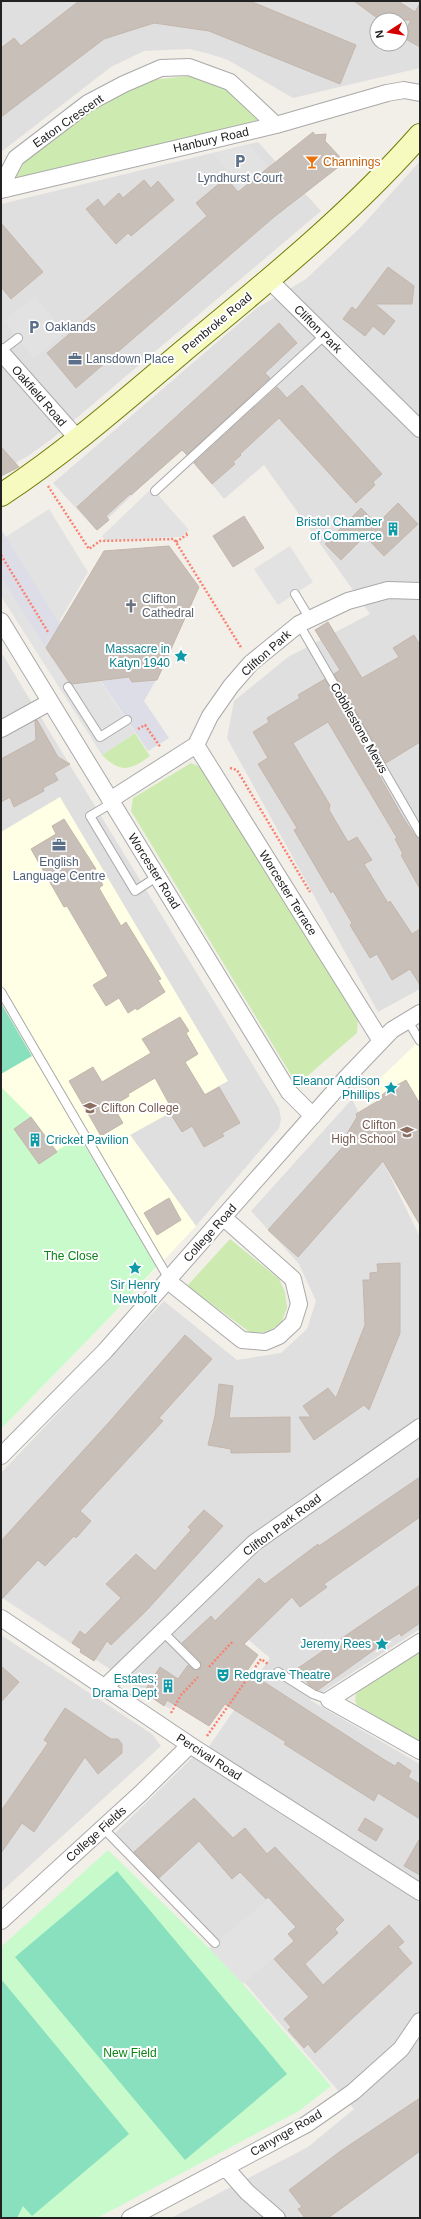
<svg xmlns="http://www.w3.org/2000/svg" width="421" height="2219" viewBox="0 0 421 2219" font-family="Arial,sans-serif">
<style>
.residential{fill:#e0dfdf;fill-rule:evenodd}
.education{fill:#ffffe5}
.grass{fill:#cdebb0}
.park{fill:#c8facc}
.pitch{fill:#88e0be}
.parking{fill:#e2e2e2}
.plaza{fill:#dddde8}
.building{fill:#c7bfb8;stroke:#c4b6ab}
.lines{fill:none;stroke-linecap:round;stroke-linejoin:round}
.service-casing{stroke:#a9a9a9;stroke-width:10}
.minor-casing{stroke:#a9a9a9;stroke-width:18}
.secondary-casing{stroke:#707d05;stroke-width:24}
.path{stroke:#fa8072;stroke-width:2.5;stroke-dasharray:2 2;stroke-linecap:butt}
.service{stroke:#fff;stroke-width:8}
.minor{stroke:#fff;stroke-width:16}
.secondary{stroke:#f7fabf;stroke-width:22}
.labels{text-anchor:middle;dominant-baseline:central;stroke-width:4;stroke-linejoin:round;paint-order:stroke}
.street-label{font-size:12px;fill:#222;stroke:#fff}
.food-label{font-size:12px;fill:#c56008;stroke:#fff;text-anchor:start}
.service-label{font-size:12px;fill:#4e5e75;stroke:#fff}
.culture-label{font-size:12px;fill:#0d838f;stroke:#fff;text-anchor:end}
.worship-label{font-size:12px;fill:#5b616d;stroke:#fff;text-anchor:start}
.education-label{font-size:12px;fill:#785e54;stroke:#fff;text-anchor:start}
.park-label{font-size:12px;fill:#0c8416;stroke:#fff}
</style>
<rect width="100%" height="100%" fill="#f2efe9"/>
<path class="residential" d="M1 1H420V68L293 98 228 60 210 54 189 49 144 51 111 67 1 152ZM377 20H401V44H377Z
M258 142 321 211 53 438 28 456 1 471V204Z
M420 161V989L378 1012 227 738 234 701 288 657 370 614 264 465 224 499 182 447 96 530 53 483 257 308 306 279 362 226Z
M1 652 279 1108 281 1119 279 1128 196 1226 1 956Z
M352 1099 420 1237V1629L310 1700 420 1764V2218H171L308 2147 354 2109 115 1833 194 1756 199 1761 270 1658 238 1631 170 1709 1 1597V1473L164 1301 237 1360 281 1353 307 1329 316 1301 299 1264 251 1211Z
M1 1635 152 1734 161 1746 1 1892Z"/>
<path class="education" d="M60 797 228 1081 130 1135 196 1226 111 1316 1 1429V832Z
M420 1040V1173L368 1090Z"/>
<path class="grass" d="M189 76 225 88 258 120 14 180 27 158 94 107 150 80Z
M135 733 150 756C130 771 120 773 102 755Z
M191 763 202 768 358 1018 357 1033 304 1079 293 1078 131 811 133 798Z
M230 1239 279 1279 285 1292 287 1308 281 1324 267 1332 251 1333 187 1286Z
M420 1650V1742L357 1705 355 1700 356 1694 360 1690Z"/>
<path class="park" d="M1 1087 31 1117 56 1151 80 1138 158 1265 111 1316 1 1429Z
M108 1850 209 1948 243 1984 331 2086 299 2111 97 2218H1V1947Z"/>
<path class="pitch" d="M1 1003 32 1056 1 1074Z
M117 1871 287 2074 185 2160 15 1957Z
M1 1979 129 2134 32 2216 23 2206 17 2218H1Z"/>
<path class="parking" d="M249 145 268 167 242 189 213 154Z
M35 296 65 333 34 358 4 321Z
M152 488 189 530 181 537 105 540 102 536Z
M49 509 88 572 60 620 135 733 102 755 1 596V540Z
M290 546 313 582 278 605 254 569Z
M270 1898 296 1927 288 1934 294 1941 243 1984 209 1948Z"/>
<path class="plaza" d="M1 529 60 625 46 648 1 577Z
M129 677 132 682 156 680 144 701 169 738 148 751 101 681Z"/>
<path class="building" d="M79 1H250L356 45 340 84 209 31 154 23 104 39 1 117V48L14 38 21 46Z
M354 1H398L415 12 420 3V47L402 37 411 20H380Z
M313 132 315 135 326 134 325 141 339 156 341 165 274 217 76 388 47 353 207 216 196 203 226 178 238 192Z
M144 180 151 188 158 181 174 200 131 236 128 233 116 244 86 209 98 199 104 207 119 193 123 198Z
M1 223 43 272 11 299 1 287Z
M388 267 414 286 412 304H375L395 321 384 335 373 326 365 336 343 319 352 307 356 310Z
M279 323 297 343 265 373 270 378 187 455 182 450 131 495 130 494 106 516 109 520 97 530 77 507Z
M302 385 382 474 373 482 375 485 356 503 279 418 240 454 241 455 233 462 235 464 212 484 194 463 277 387 287 398Z
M1 447 19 467 1 476Z
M398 503 418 524 384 556 365 536 341 560 325 544 361 508 377 524Z
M244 516 264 548 233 567 213 536Z
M169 546 199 587 157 680 132 682 129 677 72 684 69 682 46 648 104 551Z
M328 622 362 678 399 657 393 648 414 635 420 645V742L386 763 334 674 340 670 315 630Z
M325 679 402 816 415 836 420 838V889L401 855 403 854 395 839 397 838 328 722 293 743 330 805 329 810 348 842 357 837 372 860 364 864 388 903 390 901 412 934 420 929V985L410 969 392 980 377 954 370 958 350 925 352 923 333 891 331 893 294 830 297 828 258 764 268 758 253 732 269 722 267 718 300 698 298 695Z
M37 720 58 757 70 764 54 773 58 780 43 788 44 791 14 807 10 797 1 802V759L36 740 35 721Z
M64 819 96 869 94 870 103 885 99 888 121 926 126 922 161 979 158 980 165 992 137 1010 136 1008 128 1013 119 998 106 1006 93 985 108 976 67 906 64 907 31 849 56 834 52 826Z
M180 1017 189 1031 186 1033 198 1054 185 1062 205 1095 219 1087 240 1123 222 1133 224 1136 204 1147 192 1126 182 1132 170 1113 173 1111 155 1078 128 1094 129 1096 113 1106 123 1123 101 1136 69 1081 93 1067 102 1082 151 1053 142 1039Z
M406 1080 420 1104V1225L383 1161 298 1257 268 1230 349 1140 345 1137 357 1117 356 1114 383 1098 382 1095 387 1091Z
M31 1117 57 1152 39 1164 14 1129Z
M169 1198 181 1220 157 1235 144 1213Z
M400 1263V1333L369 1410 364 1405 314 1440 299 1417H311L303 1406 328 1388 336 1398 365 1325 363 1280H370V1273L378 1272 377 1264Z
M185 1335 212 1359 159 1418 163 1421 80 1511 91 1521 76 1538 74 1536 45 1566 38 1560 1 1600V1541L111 1420Z
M219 1384 233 1386 229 1418 290 1417V1452L231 1453V1449L208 1445 215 1416Z
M420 1477V1517L324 1584 327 1587 300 1607 292 1597 244 1644 258 1655 247 1671 383 1759 395 1766 398 1762 411 1771 408 1777 420 1784V1819L378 1793 374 1801 284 1744 286 1742 225 1704 209 1726 167 1700 164 1706 144 1692 160 1667 178 1679 188 1665 194 1670 200 1669 201 1666 200 1661 182 1643 211 1616 215 1621 259 1578 265 1584 318 1544 319 1546Z
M204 1510 223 1526 147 1610 111 1645 107 1641 94 1661 80 1652 81 1649 72 1643 80 1631 85 1635 121 1598 106 1584 136 1554 155 1571 191 1530 188 1527Z
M420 1585V1623L401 1636 400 1633 388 1640 318 1690 309 1685 298 1668Z
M1 1666 19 1682 1 1702Z
M65 1708 111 1739H118L122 1744V1753L98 1774 85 1757 34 1832 22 1823 1 1853V1811L48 1743 44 1740Z
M194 1798 233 1838 245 1828 267 1854 275 1847 344 1920 335 1929 338 1933 305 1964 323 1985 389 1925 404 1942 398 1947 412 1963 315 2053 308 2044 304 2048 288 2030 291 2027 284 2019 309 1997 274 1959 294 1941 288 1934 296 1927 268 1897 266 1899 240 1872 232 1879 199 1841 159 1878 134 1852Z
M365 1818 383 1829 376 1841 358 1830Z
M420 1838V1875L404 1866Z
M420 2098V2151L328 2218H305L298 2209 302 2207 289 2190 342 2150Z"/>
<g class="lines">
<g class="service-casing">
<path id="service" d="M1 351 18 338
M155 491 324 336
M295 594 310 619
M299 624 420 833
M68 687 100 737 127 720
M112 803 90 816 135 891 158 876
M1 992 169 1279
M408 1021 420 1041
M162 1631 196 1665
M278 1672 313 1694 329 1700
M103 1828 215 1943"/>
</g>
<g class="minor-casing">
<path id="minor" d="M6 189V177L16 158 88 103 124 84 161 68 189 67 230 82 276 125
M1 190 276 125 387 93 404 90 420 93
M268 279 420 429
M1 352 78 439
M1 621 289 1092 313 1116
M1 729 50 702
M196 745 381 1041
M110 800 196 745 210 716 231 686 251 663 299 624 348 601 388 590 420 591
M168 1281 242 1340 265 1342 279 1336 293 1323 299 1304 293 1279 224 1218
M1 1456 105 1351 346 1078 392 1030 420 1013
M1 1618 190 1745 420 1892
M420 1642 329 1700 420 1751
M104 1688 254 1543 420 1427
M1 1921 140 1794 190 1745
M225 2167 247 2192 277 2218
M130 2218 307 2124 353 2092 401 2049 420 2021"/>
</g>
<g class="secondary-casing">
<path id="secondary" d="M1 495C65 453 123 402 181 353 264 284 349 216 420 135"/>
</g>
<path class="path" d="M48 486 89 549 100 541 174 539 242 649
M176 542 188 534 186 533
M1 555 48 632
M138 729 145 725 161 748
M230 768 237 770 310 892
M209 1667 231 1643H234
M171 1713 181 1695 198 1677
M207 1736 261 1659 268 1664"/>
<use href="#service" class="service"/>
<use href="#minor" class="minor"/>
<use href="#secondary" class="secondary"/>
</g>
<defs>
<g id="parking-bare" transform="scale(1.08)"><path d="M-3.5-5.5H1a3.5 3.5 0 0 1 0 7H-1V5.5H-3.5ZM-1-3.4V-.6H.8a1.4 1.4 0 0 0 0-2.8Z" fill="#5c6f8a" stroke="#fff" stroke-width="2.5" paint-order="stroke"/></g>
<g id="bar-bare" transform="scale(1.08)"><path d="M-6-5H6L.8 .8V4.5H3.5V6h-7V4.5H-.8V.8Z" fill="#e8710a" stroke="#fff" stroke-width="2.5" paint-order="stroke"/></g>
<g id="office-bare" transform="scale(1.08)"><path d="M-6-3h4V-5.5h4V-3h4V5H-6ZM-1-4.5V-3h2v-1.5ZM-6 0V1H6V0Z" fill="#5c6f8a" stroke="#fff" stroke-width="2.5" paint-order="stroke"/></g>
<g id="building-bare" transform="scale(1.08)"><path d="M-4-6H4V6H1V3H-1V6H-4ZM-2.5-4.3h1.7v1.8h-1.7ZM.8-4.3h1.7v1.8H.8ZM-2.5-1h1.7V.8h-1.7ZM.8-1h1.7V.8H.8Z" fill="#0f9aa8" stroke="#fff" stroke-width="2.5" paint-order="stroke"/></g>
<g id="church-bare" transform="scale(1.08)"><path d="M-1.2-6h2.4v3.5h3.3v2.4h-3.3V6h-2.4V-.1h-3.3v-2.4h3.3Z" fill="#6b7280" stroke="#fff" stroke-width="2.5" paint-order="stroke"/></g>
<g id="sight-bare" transform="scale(1.08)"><path d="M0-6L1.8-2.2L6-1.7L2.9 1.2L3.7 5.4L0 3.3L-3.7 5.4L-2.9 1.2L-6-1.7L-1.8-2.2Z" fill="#0f9aa8" stroke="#fff" stroke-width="2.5" paint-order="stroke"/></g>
<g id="school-bare" transform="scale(1.08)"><path d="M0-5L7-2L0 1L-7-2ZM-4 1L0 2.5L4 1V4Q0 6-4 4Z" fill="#8d6e63" stroke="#fff" stroke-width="2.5" paint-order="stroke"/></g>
<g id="theatre-bare" transform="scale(1.08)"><path d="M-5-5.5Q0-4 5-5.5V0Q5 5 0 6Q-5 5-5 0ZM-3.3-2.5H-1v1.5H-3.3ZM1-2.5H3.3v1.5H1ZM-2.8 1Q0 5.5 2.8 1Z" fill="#0f9aa8" stroke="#fff" stroke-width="2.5" paint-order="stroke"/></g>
</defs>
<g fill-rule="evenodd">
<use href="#parking-bare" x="240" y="161"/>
<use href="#bar-bare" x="312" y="162"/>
<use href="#parking-bare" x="34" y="327"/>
<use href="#office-bare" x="75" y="359"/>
<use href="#building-bare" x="393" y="529"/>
<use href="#church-bare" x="131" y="606"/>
<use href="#sight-bare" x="181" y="656"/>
<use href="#office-bare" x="59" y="845"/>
<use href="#sight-bare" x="391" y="1088"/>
<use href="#school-bare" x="90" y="1108"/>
<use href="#school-bare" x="407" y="1132"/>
<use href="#building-bare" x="35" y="1140"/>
<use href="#sight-bare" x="135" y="1268"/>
<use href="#sight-bare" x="382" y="1644"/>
<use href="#theatre-bare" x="223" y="1675"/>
<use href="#building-bare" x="168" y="1686"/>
</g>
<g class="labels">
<g class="street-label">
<text transform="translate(68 121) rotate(-35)">Eaton Crescent</text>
<text transform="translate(211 140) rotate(-13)">Hanbury Road</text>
<text transform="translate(217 323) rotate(-40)">Pembroke Road</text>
<text transform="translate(318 329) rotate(45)">Clifton Park</text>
<text transform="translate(39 396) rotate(49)">Oakfield Road</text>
<text transform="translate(266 653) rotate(-42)">Clifton Park</text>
<text transform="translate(359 728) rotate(60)">Cobblestone Mews</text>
<text transform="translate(154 871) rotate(58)">Worcester Road</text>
<text transform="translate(288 893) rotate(58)">Worcester Terrace</text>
<text transform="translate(210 1233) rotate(-48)">College Road</text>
<text transform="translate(282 1525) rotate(-37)">Clifton Park Road</text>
<text transform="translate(209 1757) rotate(33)">Percival Road</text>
<text transform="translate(96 1834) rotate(-42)">College Fields</text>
<text transform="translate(286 2133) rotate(-30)">Canynge Road</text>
</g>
<g class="food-label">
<text x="323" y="162">Channings</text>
</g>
<g class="service-label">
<text x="240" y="178">Lyndhurst Court</text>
<text x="45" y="327" text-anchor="start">Oaklands</text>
<text x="86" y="359" text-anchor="start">Lansdown Place</text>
<text x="59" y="862">English<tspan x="59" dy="14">Language Centre</tspan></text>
</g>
<g class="culture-label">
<text x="382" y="522">Bristol Chamber<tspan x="382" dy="14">of Commerce</tspan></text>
<text x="170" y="649">Massacre in<tspan x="170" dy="14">Katyn 1940</tspan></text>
<text x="380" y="1081">Eleanor Addison<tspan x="380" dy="14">Phillips</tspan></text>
<text x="46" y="1140" text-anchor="start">Cricket Pavilion</text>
<text x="135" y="1285" text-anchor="middle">Sir Henry<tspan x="135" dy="14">Newbolt</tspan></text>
<text x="371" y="1644">Jeremy Rees</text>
<text x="234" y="1675" text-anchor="start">Redgrave Theatre</text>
<text x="157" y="1679">Estates;<tspan x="157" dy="14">Drama Dept</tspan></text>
</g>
<g class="worship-label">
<text x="142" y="599">Clifton<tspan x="142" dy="14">Cathedral</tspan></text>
</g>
<g class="education-label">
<text x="101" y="1108">Clifton College</text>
<text x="396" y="1125" text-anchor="end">Clifton<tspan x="396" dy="14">High School</tspan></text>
</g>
<g class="park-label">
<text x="71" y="1256">The Close</text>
<text x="130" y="2053">New Field</text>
</g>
</g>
<rect width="421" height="2219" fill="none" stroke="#222222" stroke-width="4"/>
<g transform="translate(389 32) rotate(258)"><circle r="19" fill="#ffffff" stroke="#a7a7a7"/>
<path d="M0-3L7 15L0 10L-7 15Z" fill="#d40000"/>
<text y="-6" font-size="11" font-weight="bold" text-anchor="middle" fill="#222222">N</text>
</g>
</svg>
